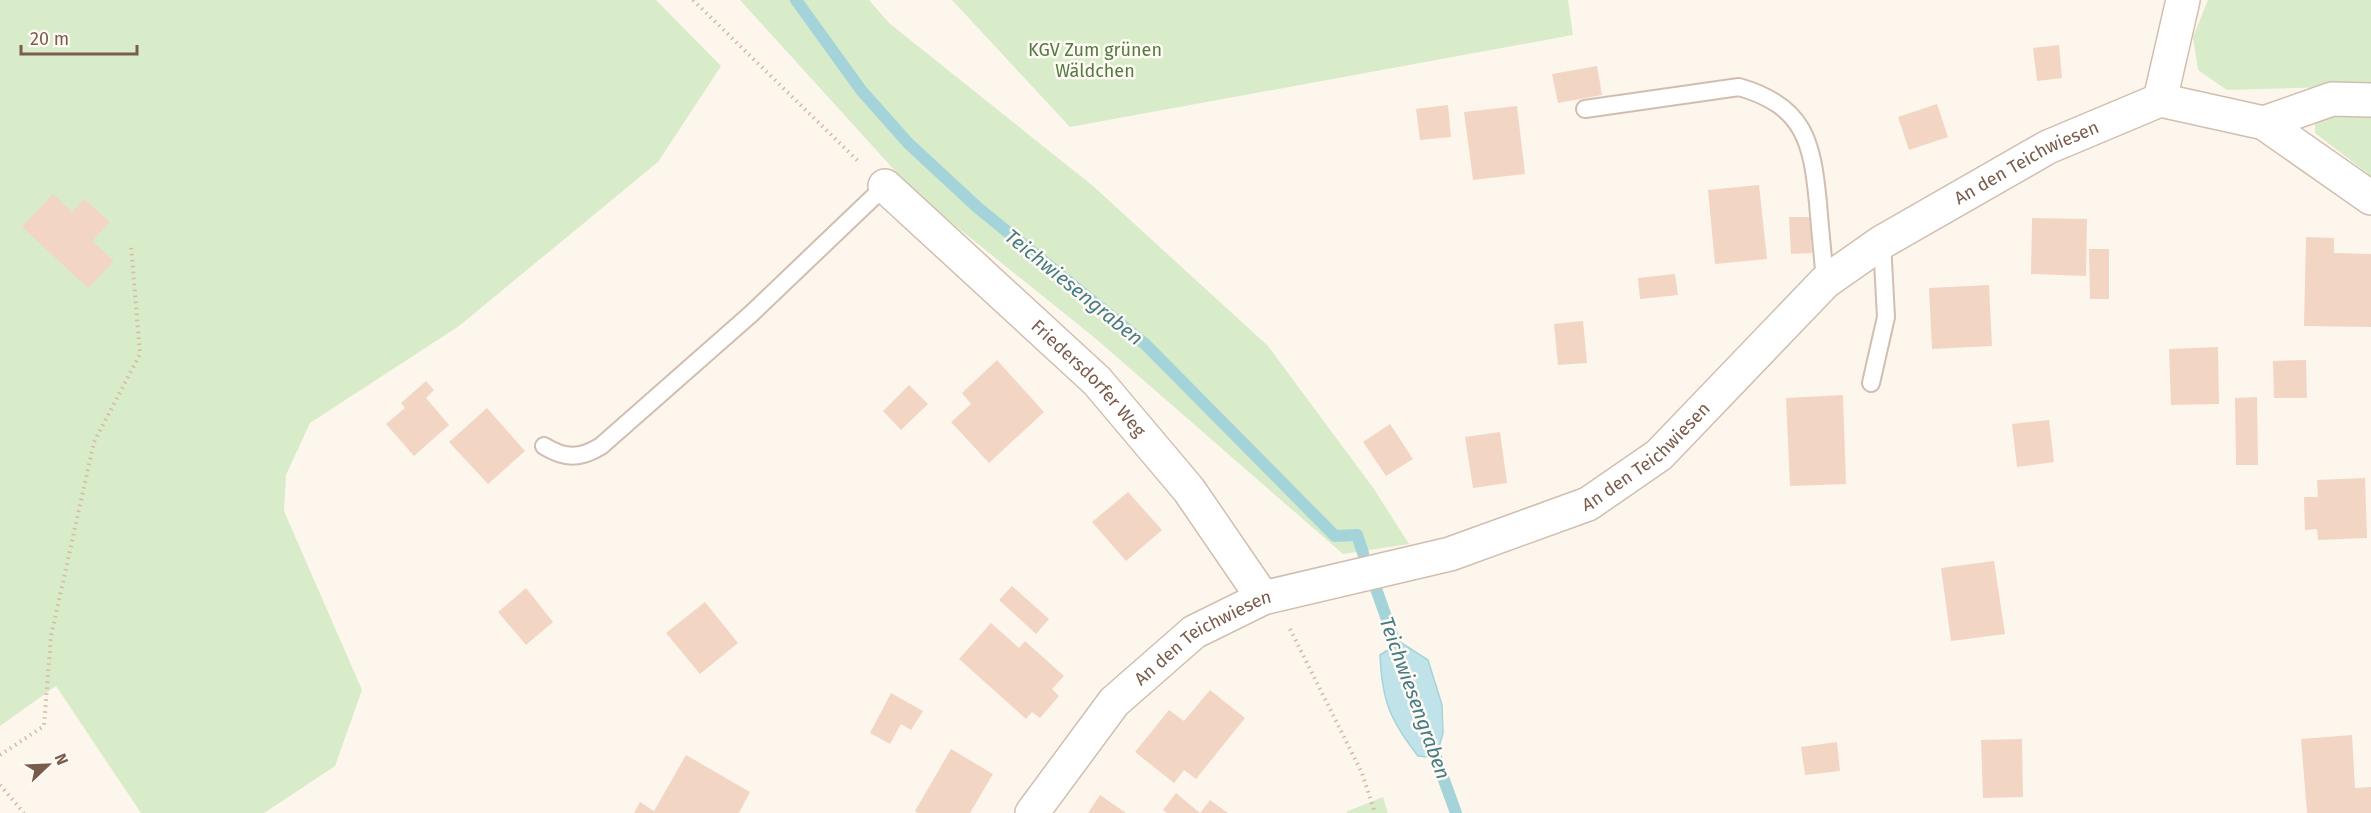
<svg xmlns="http://www.w3.org/2000/svg" width="2371" height="813" viewBox="0 0 2371 813" font-family="'Fira Sans',sans-serif">
<style>
.green{fill:#d8ecc9}
.water{fill:#bfe3e8;stroke:#a5d3da;stroke-width:1.5}
.lines{fill:none;stroke-linecap:round;stroke-linejoin:round}
.stream{stroke:#a5d3da;stroke-width:12}
.building{fill:#f3d5c3}
.service-casing{stroke:#d1beb0;stroke-width:20}
.minor-casing{stroke:#d1beb0;stroke-width:36}
.path{stroke:#d9b8a5;stroke-width:4;stroke-dasharray:1.5 4.5;stroke-linecap:butt}
.service{stroke:#fff;stroke-width:16}
.minor{stroke:#fff;stroke-width:33}
.labels{text-anchor:middle;dominant-baseline:central;stroke-width:5;stroke-linejoin:round;paint-order:stroke}
.park-label{font-size:18px;fill:#537a41;stroke:#fffaf3}
.street-label{font-size:18px;fill:#7a5c4d;stroke:#fffaf3}
.water-label{font-size:20px;font-style:italic;fill:#437c86;stroke:#fffaf3}
</style>
<rect width="100%" height="100%" fill="#fdf6ec"/>
<path class="green" d="M0 0H656L721 66 658 162 459 326 310 423 286 475 284 511 362 690 335 766 264 813H141L56 686 0 726Z
M740 0H869L889 23 1093 186 1268 346 1374 489 1409 544 1343 554 1095 338 917 195Z
M952 0H1568L1573 35 1070 127Z
M2208 0H2371V86L2227 90 2198 70 2193 37Z
M2371 110V176L2315 133V121L2324 113Z
M1383 797 1388 813H1346L1348 811Z"/>
<path class="water" d="M1400 642 1428 660 1442 705 1443 733 1436 758 1418 756C1390 720 1382 701 1380 655Z"/>
<g class="lines">
<path class="stream" d="M796 0 861 90 908 143 977 207 1145 344 1335 536 1357 535 1363 553
M1374 583 1401 659
M1431 744 1456 813"/>
</g>
<path class="building" d="M2059 45 2062 78 2037 81 2033 48Z
M1597 66 1602 95 1558 103 1552 74Z
M1937 104 1948 137 1909 150 1898 117Z
M1448 105 1451 137 1420 140 1416 109Z
M1517 106 1525 174 1473 180 1464 112Z
M1759 185 1767 259 1715 264 1708 190Z
M53 194 72 212 84 199 110 222 92 241 114 261 88 288 22 227Z
M1789 217H1810L1812 253 1791 254Z
M2032 218 2087 219 2086 276 2031 274Z
M2306 237 2334 238V253L2371 254V327L2304 326Z
M2089 249H2109V299H2090Z
M1675 274 1678 295 1640 299 1638 278Z
M1989 285 1992 346 1932 349 1929 288Z
M1583 321 1587 363 1558 365 1554 324Z
M2218 347 2219 404 2171 405 2169 349Z
M997 360 1044 412 989 463 951 422 971 404 962 393Z
M2306 360 2307 398H2274L2273 361Z
M426 381 434 390 426 398 449 425 414 456 386 424 405 408 401 403Z
M909 385 928 404 901 430 883 411Z
M1843 395 1846 484 1790 486 1786 398Z
M2257 397 2258 465H2236L2235 398Z
M487 408 525 451 488 484 449 442Z
M2049 420 2054 462 2017 467 2012 424Z
M1390 424 1413 459 1386 476 1363 442Z
M1500 432 1507 483 1473 488 1465 437Z
M2365 478 2367 538 2318 540 2317 529 2305 530 2304 497H2318L2317 480Z
M1128 492 1162 530 1126 561 1092 522Z
M1994 561 2005 634 1951 641 1941 568Z
M1012 586 1049 619 1036 634 999 600Z
M526 588 553 622 526 645 498 612Z
M705 602 738 643 700 674 666 633Z
M991 623 1019 648 1025 641 1064 676 1052 689 1059 696 1040 718 1032 712 1026 719 959 659Z
M1210 690 1245 718 1196 779 1184 770 1174 783 1135 752 1169 710 1184 721Z
M891 693 923 711 911 730 901 724 890 744 870 733Z
M2352 735 2355 788 2371 787V813H2307L2301 739Z
M2022 739 2023 797 1983 798 1981 740Z
M1837 742 1840 771 1805 775 1801 747Z
M951 749 993 774 970 813H918L915 811Z
M686 755 750 792 739 813H634L640 802 654 811Z
M1176 793 1200 813 1210 800 1228 813H1167L1163 810Z
M1100 795 1126 813H1088Z"/>
<g class="lines">
<g class="service-casing">
<path id="service" d="M1585 109 1739 87C1805 106 1812 142 1818 203 1820 230 1823 256 1825 282
M1871 383 1886 317 1882 242
M544 446C565 459 580 459 601 446L751 314 885 186"/>
</g>
<g class="minor-casing">
<g id="minor">
<path d="M2160 100 2264 123 2371 198"/>
<path d="M2264 123 2332 99 2371 100"/>
<path id="s1" d="M885 186 1097 381 1189 490 1263 598"/>
<path id="s2" d="M1032 813 1114 702 1194 632 1263 598 1450 554 1588 504 1659 455 1825 282 1882 242 2048 147 2160 100 2183 0"/>
</g>
</g>
<path class="path" d="M693 0 860 163
M1290 629 1362 773 1375 813
M0 755 44 726 51 636 94 442 140 354 131 245
M0 785 24 813"/>
<use href="#service" class="service"/>
<use href="#minor" class="minor"/>
</g>
<g class="labels">
<g class="park-label">
<text x="1095" y="50">KGV Zum grünen<tspan x="1095" dy="21">Wäldchen</tspan></text>
</g>
<g class="street-label">
<text stroke="none"><textPath href="#s2" startOffset="1221">An den Teichwiesen</textPath></text>
<text stroke="none"><textPath href="#s1" startOffset="280">Friedersdorfer Weg</textPath></text>
<text stroke="none"><textPath href="#s2" startOffset="735">An den Teichwiesen</textPath></text>
<text stroke="none"><textPath href="#s2" startOffset="249">An den Teichwiesen</textPath></text>
</g>
<g class="water-label">
<text transform="translate(1074 287) rotate(39)">Teichwiesengraben</text>
<text transform="translate(1415 698) rotate(70)">Teichwiesengraben</text>
</g>
</g>
<g transform="translate(48 765) rotate(67)" stroke="#fffaf3" stroke-width="4.5" paint-order="stroke">
<path d="M0-4.5L10 22L0 15L-10 22Z" fill="#7a5c4d"/>
<text y="-9" font-size="16" font-weight="bold" text-anchor="middle" fill="#7a5c4d">N</text>
</g>
<path d="M21 45v9h116v-9" fill="none" stroke="#7a5c4d" stroke-width="3"/>
<text x="30" y="45" font-size="18" fill="#7a5c4d" stroke="#fffaf3" stroke-width="4.5" paint-order="stroke">20 m</text>
</svg>
